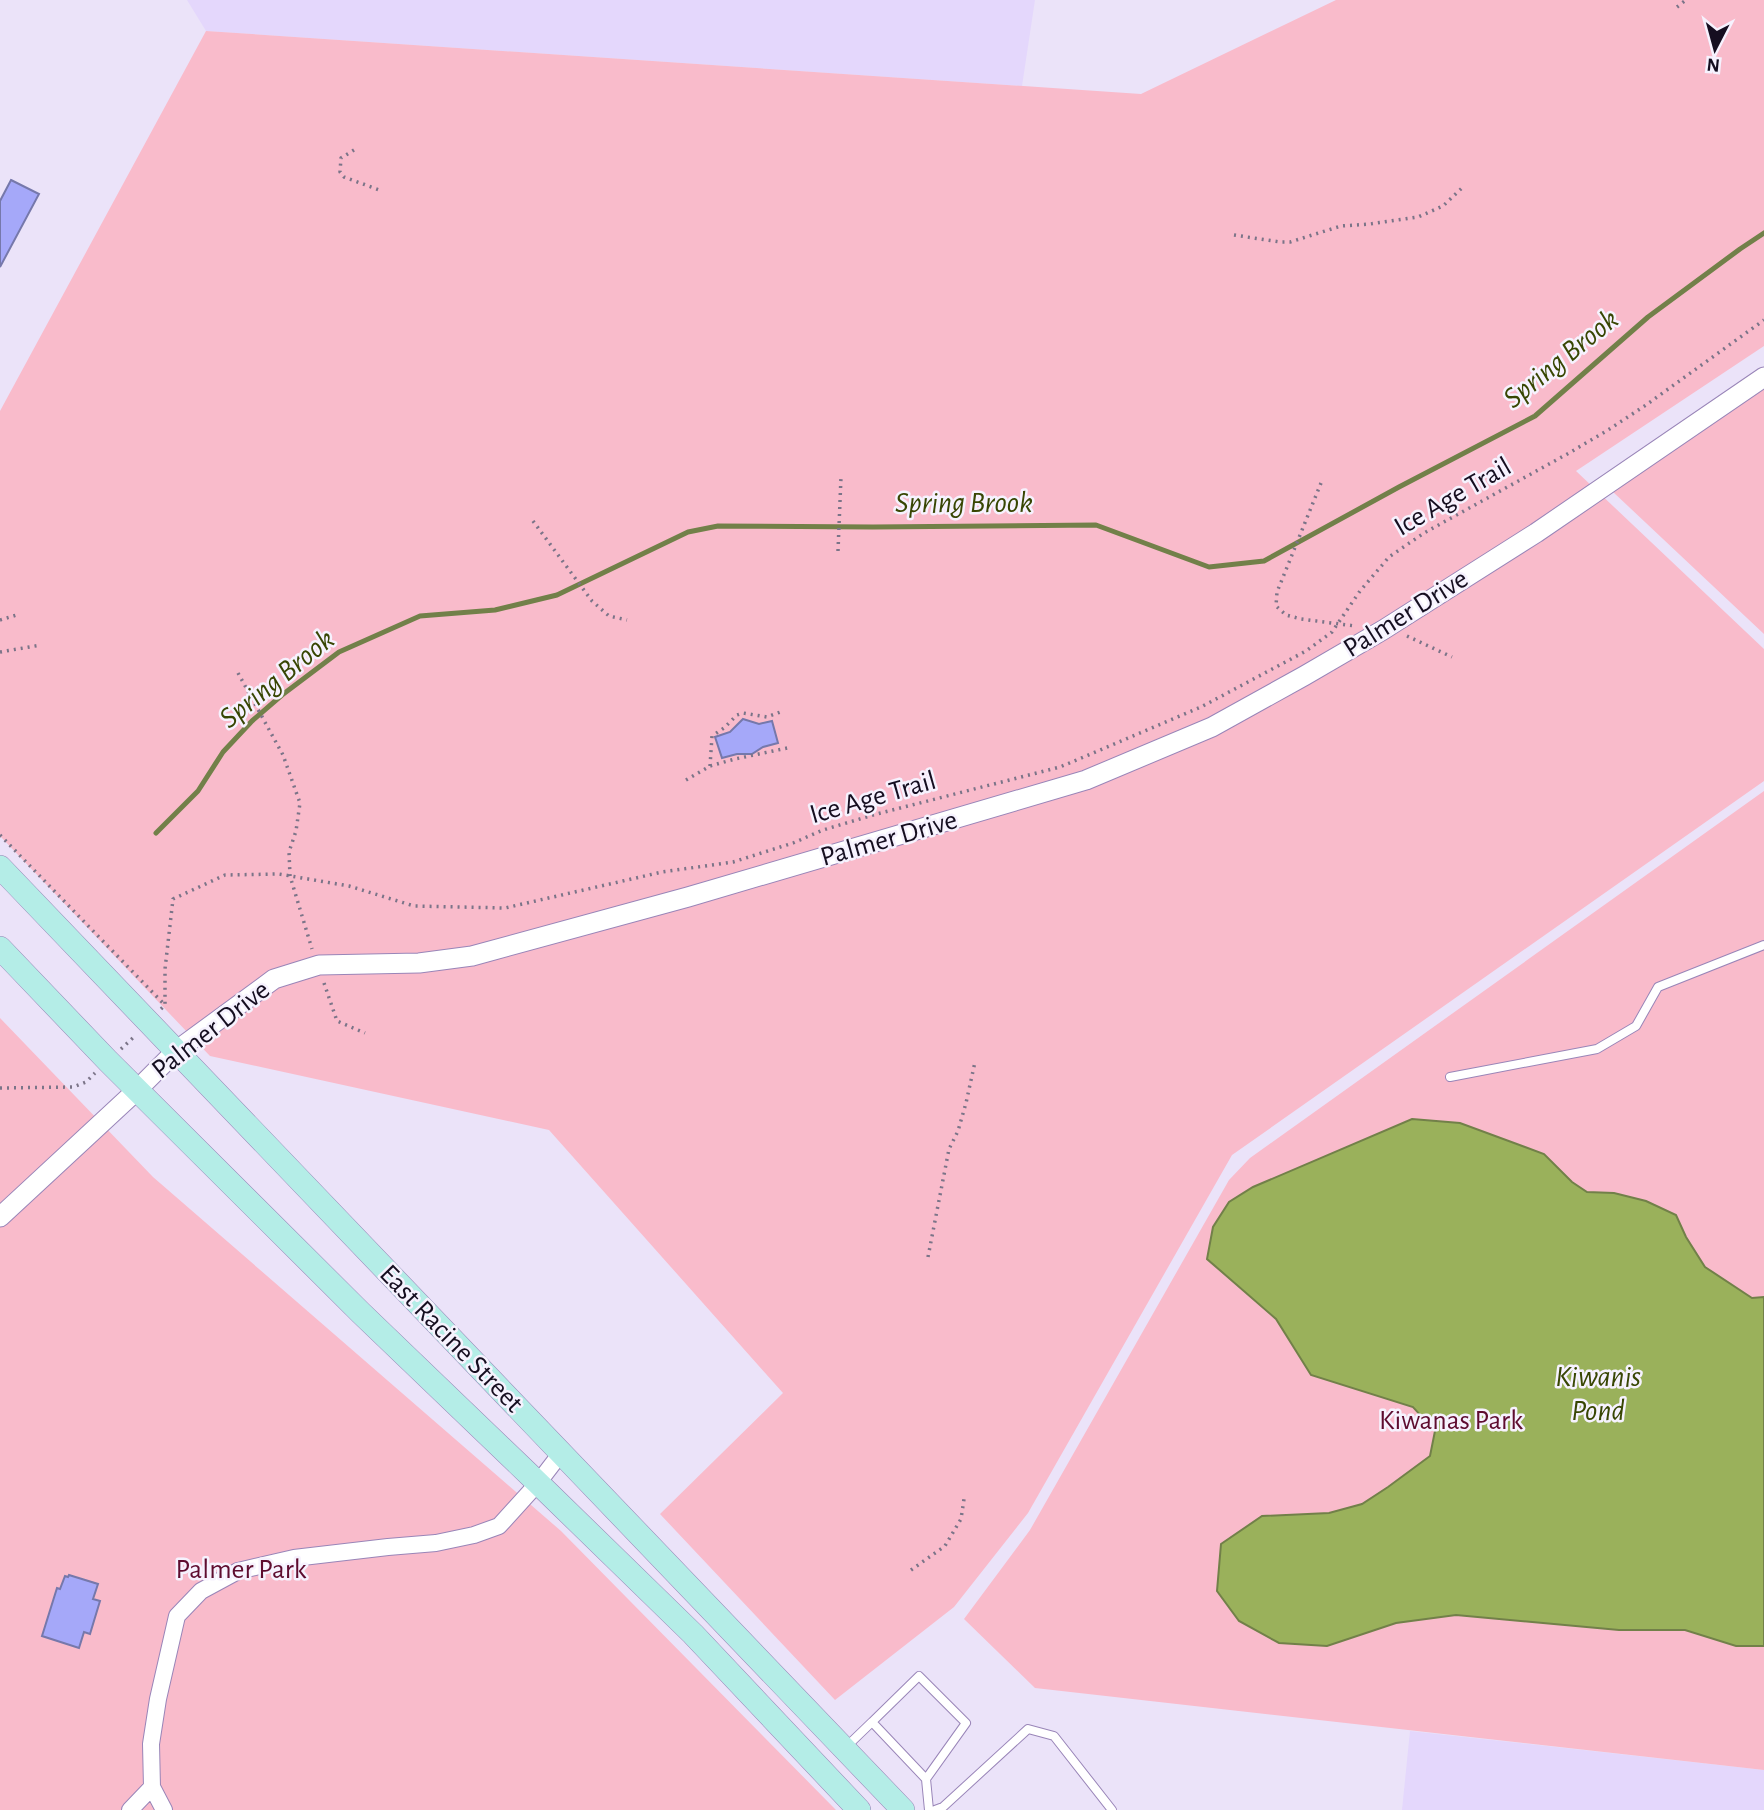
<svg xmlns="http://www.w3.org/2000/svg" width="1764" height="1810" viewBox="0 0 1764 1810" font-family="'Alegreya Sans',sans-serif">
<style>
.built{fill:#e4d7fc}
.green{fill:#f9bbcb}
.water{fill:#9ab15b;stroke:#728049;stroke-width:2}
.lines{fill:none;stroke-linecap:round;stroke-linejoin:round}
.stream{stroke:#728049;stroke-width:5}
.building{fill:#a5a8f9;stroke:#7678ab;stroke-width:2}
.service-casing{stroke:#9985b8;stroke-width:10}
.minor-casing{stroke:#9985b8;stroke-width:18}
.tertiary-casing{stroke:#9985b8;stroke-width:21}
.secondary-casing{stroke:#9985b8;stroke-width:24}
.path{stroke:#7b7488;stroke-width:3.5;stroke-dasharray:2 5;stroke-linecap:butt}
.service{stroke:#fff;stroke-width:8}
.minor{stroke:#fff;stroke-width:16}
.tertiary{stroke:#fff;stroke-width:19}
.secondary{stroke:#b4ede7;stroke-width:23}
.labels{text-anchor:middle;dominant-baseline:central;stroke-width:5;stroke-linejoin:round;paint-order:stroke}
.street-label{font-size:28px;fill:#150e20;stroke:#f6f2fe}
.park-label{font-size:28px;fill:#5e0c2f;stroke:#f6f2fe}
.water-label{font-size:30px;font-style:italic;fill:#384603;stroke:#f6f2fe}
</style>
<rect width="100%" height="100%" fill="#ebe3f9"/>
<path class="built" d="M187 0H1035L1022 86 206 31Z
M1410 1731 1764 1770V1810H1402Z"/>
<path class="green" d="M1336 0H1764V346L1576 471 1764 649V781L1232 1155 1028 1513 954 1607 835 1700 660 1514 783 1393 549 1130 210 1056 0 836V411L206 31 1141 94Z
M1764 389V634L1612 491Z
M1764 791V1770L1035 1688 964 1619 1030 1530 1229 1180 1250 1158Z
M0 1018 153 1177 561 1531 836 1810H0Z"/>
<path class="water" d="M1412 1119 1460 1123 1544 1154 1572 1182 1587 1192 1614 1193 1646 1201 1676 1215 1686 1237 1705 1267 1752 1298 1764 1297V1646H1736L1685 1630H1619L1456 1615 1396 1623 1327 1646 1279 1643 1239 1621 1217 1591 1221 1544 1262 1516 1329 1513 1362 1504 1388 1487 1430 1456 1435 1431 1413 1407 1311 1375 1276 1319 1207 1259 1213 1227 1229 1202 1253 1187Z"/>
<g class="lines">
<path class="stream" d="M156 833 198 791 223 752 252 721 282 695 339 652 420 616 495 610 557 595 688 532 718 526 873 527 1096 525 1209 567 1264 561 1399 487 1535 416 1648 317 1740 249 1764 233"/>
</g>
<path class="building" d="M11 180 39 194 0 267V201Z
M743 719 759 724 772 721 778 743 763 747 752 754H737L722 758 715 737 730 732Z
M69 1575 98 1584 93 1599 100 1601 90 1634 84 1632 79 1648 42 1636 57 1588 60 1589 65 1576 68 1577Z"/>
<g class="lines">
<g class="service-casing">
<path id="service" d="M1450 1077 1597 1049 1636 1026 1658 987 1764 945
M872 1722 919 1676 966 1723 926 1779
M845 1748 872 1722 926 1779 929 1810
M935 1810 943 1807 1028 1729 1054 1736 1112 1810"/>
</g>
<g class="minor-casing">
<path id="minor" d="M130 1810 152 1787
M164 1810 152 1787 151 1744 158 1699 177 1616 201 1591 238 1571 294 1558 388 1547 436 1543 474 1535 499 1526 538 1483 561 1453"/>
</g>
<g class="tertiary-casing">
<path id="tertiary" d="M0 1217 137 1090 176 1051 274 979 319 965 419 963 472 956 688 897 1086 780 1212 727 1304 676 1383 630 1536 533 1764 377"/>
</g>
<g class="secondary-casing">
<path id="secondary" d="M0 867 903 1810
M0 948 108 1061 361 1313 538 1483 693 1634 859 1810"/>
</g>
<path class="path" d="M1677 7 1686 0
M354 150 341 158 340 172 344 177 382 191
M1234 235 1280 242H1290L1341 226 1370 224 1418 217 1443 206 1464 186
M1321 483 1277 592 1276 606 1286 615 1301 619 1355 626
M533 521 592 601 609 616 627 620
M838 551 841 477
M0 620 20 614
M1407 636 1452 657
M0 652 41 645
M238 673 283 755 300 803 296 831 289 852 290 876 312 949
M710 766 712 736 724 728 737 715 743 713 767 717 783 711
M686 780 710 766 735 759 792 747
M0 835 164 1004
M324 983 337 1021 365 1033
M161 1009 165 1005V969L173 899 225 875 279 874 349 886 414 906 505 908 662 872 733 862 793 843 823 830 873 815 1060 767 1201 707 1306 651 1332 632 1360 591 1389 557 1424 533 1569 453 1608 430 1646 405 1764 320
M121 1049 136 1035
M0 1088 73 1087 86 1082 95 1073
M928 1257 949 1149 958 1131 966 1103 975 1062
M911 1570 945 1546 961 1519 964 1499"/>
<use href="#service" class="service"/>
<use href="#minor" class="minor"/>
<use href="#tertiary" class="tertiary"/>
<use href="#secondary" class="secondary"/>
</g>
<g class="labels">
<g class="street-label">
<text transform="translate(1453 497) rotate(-30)">Ice Age Trail</text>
<text transform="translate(1406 614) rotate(-32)">Palmer Drive</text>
<text transform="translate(873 798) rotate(-16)">Ice Age Trail</text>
<text transform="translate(889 839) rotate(-16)">Palmer Drive</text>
<text transform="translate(211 1030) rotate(-38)">Palmer Drive</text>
<text transform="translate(451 1339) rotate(46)">East Racine Street</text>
</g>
<g class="park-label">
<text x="1451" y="1421">Kiwanas Park</text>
<text x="241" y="1570">Palmer Park</text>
</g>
<g class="water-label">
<text transform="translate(1561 359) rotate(-39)">Spring Brook</text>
<text x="964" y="503">Spring Brook</text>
<text transform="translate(277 679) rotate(-39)">Spring Brook</text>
<text x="1598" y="1377">Kiwanis<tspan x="1598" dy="34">Pond</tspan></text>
</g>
</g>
<g transform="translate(1715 49) rotate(186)" stroke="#f6f2fe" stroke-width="5" paint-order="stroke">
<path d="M0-5L12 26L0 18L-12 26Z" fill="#150e20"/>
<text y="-10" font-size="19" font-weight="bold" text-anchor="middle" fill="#150e20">N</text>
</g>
</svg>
